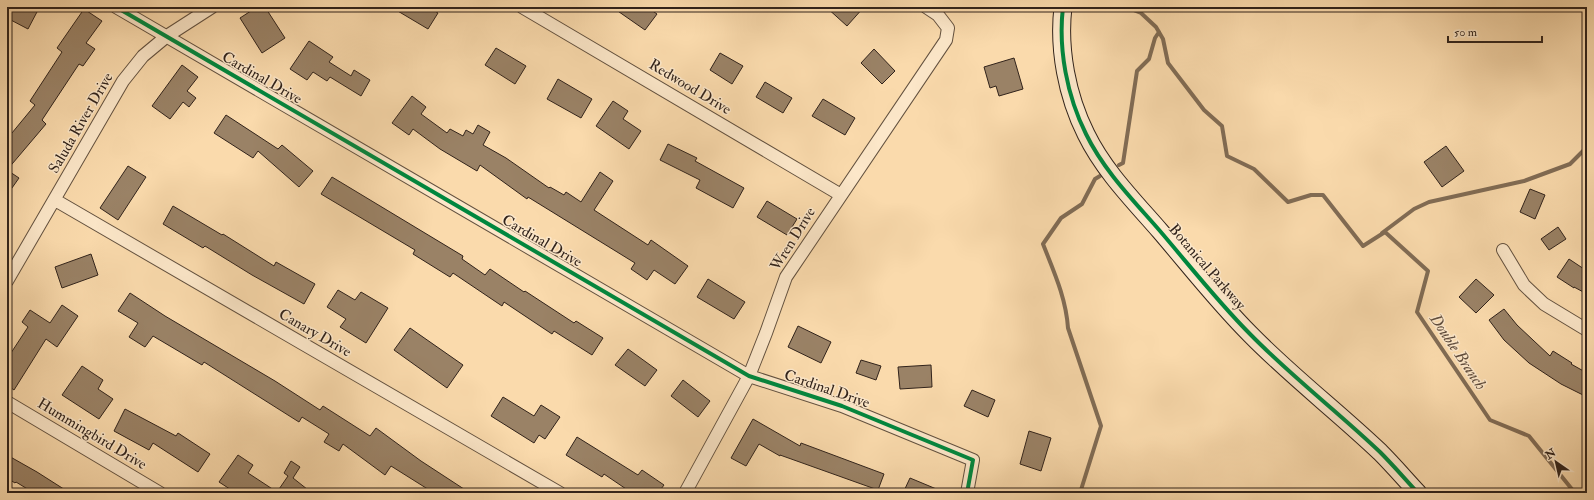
<svg xmlns="http://www.w3.org/2000/svg" width="1594" height="500" viewBox="0 0 1594 500" font-family="'IM FELL Double Pica',serif">
<style>
.lines{fill:none;stroke-linecap:round;stroke-linejoin:round}
.stream{stroke:#816c55;stroke-width:4}
.building{fill:#9a8266;stroke:#31231b}
.street-casing{stroke:#63513f;stroke-width:14}
.secondary-casing{stroke:#31231b;stroke-width:19}
.street{stroke:#fce7c9;stroke-width:12}
.secondary{stroke:#fce7c9;stroke-width:17}
.cycleway-casing{stroke:#fce7c9;stroke-width:6}
.cycleway{stroke:#00873e;stroke-width:4}
.labels{text-anchor:middle;dominant-baseline:central;stroke-width:3;stroke-linejoin:round;paint-order:stroke}
.street-label{font-size:15px;fill:#31231b;stroke:#fce7c9}
.water-label{font-size:16px;font-style:italic;fill:#604d3d;stroke:#fce7c9}
</style>
<rect width="100%" height="100%" fill="#fadaac"/>
<filter id="stains"><feTurbulence type="fractalNoise" baseFrequency=".005" numOctaves="4"/><feColorMatrix values="0 0 0 0 .2 0 0 0 0 .09 0 0 0 0 .02 0 0 0 .5 -.17"/></filter>
<radialGradient id="worn" r=".72"><stop offset=".6" stop-color="#630" stop-opacity="0"/><stop offset="1" stop-color="#630" stop-opacity=".3"/></radialGradient>
<g class="lines">
<path class="stream" d="M1126 7 1141 13 1156 27 1163 39 1168 63 1204 110 1222 126 1227 156 1254 169 1288 202 1311 195H1323L1363 246
M1119 165 1123 163 1137 71 1149 59 1155 38 1159 32
M1382 233 1414 209 1429 202 1524 181 1570 164 1587 147
M1363 246 1385 232 1428 271 1417 312 1490 420 1529 436 1575 493
M1080 493 1101 426 1068 328C1066 298 1054 272 1043 244L1061 218 1082 204 1095 179 1100 176"/>
</g>
<path class="building" d="M7 7H31L38 10 28 29 7 18Z
M257 7H265L285 38 262 53 240 18Z
M391 7H428L438 13 428 29Z
M612 7H647L657 14 645 30Z
M826 7H864L847 26Z
M84 9 102 21 86 43 95 49 83 66 79 64 42 120 46 124 7 170 19 178 7 195V139L35 105 30 101 62 52 57 48Z
M309 41 333 57 329 62 351 76 354 70 370 80 361 96 330 77 327 81 313 72 307 80 290 69Z
M496 48 526 66 515 84 485 65Z
M874 49 895 71 882 84 861 63Z
M720 53 743 66 732 84 710 70Z
M1014 58 1023 89 999 96 996 86 990 88 984 67Z
M182 65 198 77 187 91 196 98 189 107 183 102 170 119 152 106Z
M558 79 592 99 581 118 547 99Z
M765 82 792 98 783 113 756 97Z
M412 96 426 107 421 114 447 133 450 129 463 136 466 130 473 134 478 125 490 132 483 145 506 158 549 188 550 187 564 195 566 192 581 202 600 172 613 181 594 210 648 245 651 240 688 266 675 284 654 270 647 280 631 269 635 263 528 197 527 199 480 165 477 171 440 149 413 129 409 135 392 123Z
M823 99 855 118 845 135 812 116Z
M613 101 628 111 623 119 641 131 629 149 596 126Z
M226 115 278 149 282 145 313 171 299 187 258 151 253 158 214 133Z
M668 144 697 158 695 161 744 188 733 208 696 188 700 180 660 160Z
M1446 146 1464 171 1442 187 1424 162Z
M128 166 146 177 118 220 100 208Z
M332 177 463 256 462 259 485 275 490 269 524 292 525 291 574 323 576 321 603 338 592 355 554 331 552 334 504 302 502 306 453 273 450 277 413 254 415 250 321 194Z
M1530 189 1545 195 1535 219 1520 212Z
M767 201 797 219 787 235 757 217Z
M173 206 222 235 223 234 274 266 276 262 315 284 304 304 252 275 205 246 203 248 163 224Z
M1558 227 1566 239 1549 250 1541 239Z
M91 254 98 275 62 288 55 267Z
M1569 259 1587 271V294L1574 287V288L1557 277Z
M708 279 745 302 734 319 697 297Z
M1476 279 1494 295 1476 313 1459 297Z
M338 290 355 300 361 292 388 308 366 343 340 327 346 319 327 307Z
M130 293 165 316 275 381 320 410 323 406 370 436 376 428 421 461 470 493H434L391 466 385 475 343 444 339 451 324 442 329 434 302 417 299 422 204 362 202 365 153 336 145 347 129 337 138 323 118 311Z
M62 305 78 316 57 347 46 339 14 390 7 385V359L28 327 22 322 30 310 50 323Z
M1504 309 1517 325 1550 356 1553 351 1572 363 1571 364 1587 373V397L1561 384 1529 363 1504 340 1489 320Z
M798 326 831 342 821 363 788 347Z
M410 328 463 365 447 388 394 350Z
M628 349 657 370 645 386 615 365Z
M861 360 881 366 876 380 856 373Z
M931 365 932 387 900 389 898 367Z
M82 366 103 380 98 389 113 399 99 419 62 395Z
M683 380 710 401 698 417 671 396Z
M972 390 995 400 988 417 964 406Z
M503 397 534 416 541 405 560 417 545 439 539 435 534 443 491 416Z
M125 409 176 436 178 433 210 454 198 472 153 443 149 450 114 431Z
M753 419 800 446 801 443 884 474 878 490 780 455V456L759 444 746 466 731 458Z
M1029 431 1051 438 1041 471 1020 464Z
M577 437 638 475 642 470 664 485 658 493H632L604 474 602 477 566 455Z
M7 455 37 472 70 493H34L16 482 15 483 7 478Z
M238 455 253 465 248 473 277 492 288 476 284 473 291 461 300 467 293 478 312 493H236L219 482Z
M910 478 946 493H903Z"/>
<g class="lines">
<g class="street-casing">
<path id="street" d="M116 7 749 376 842 406 973 460 967 493
M522 7 841 195
M55 200 560 493
M1503 250 1524 285 1544 304 1587 330
M7 281 123 81 143 56 167 36 212 7
M7 402 160 493
M685 493 749 376 766 333 786 277 946 40 948 28 938 15 926 7"/>
</g>
<g class="secondary-casing">
<path id="secondary" d="M1063 7C1058 49 1067 96 1086 134 1104 171 1134 201 1160 231 1190 266 1218 302 1250 334 1291 376 1338 412 1380 452 1393 465 1405 479 1418 493"/>
</g>
<use href="#street" class="street"/>
<use href="#secondary" class="secondary"/>
<g class="cycleway-casing">
<path id="cycleway" d="M116 7 749 376 842 406 973 460 967 493
M1063 7C1058 49 1067 96 1086 134 1104 171 1134 201 1160 231 1190 266 1218 302 1250 334 1291 376 1338 412 1380 452 1393 465 1405 479 1418 493"/>
</g>
<use href="#cycleway" class="cycleway"/>
</g>
<g class="labels">
<g class="street-label">
<text transform="translate(262 78) rotate(30)">Cardinal Drive</text>
<text transform="translate(690 87) rotate(31)">Redwood Drive</text>
<text transform="translate(81 123) rotate(-60)">Saluda River Drive</text>
<text transform="translate(793 239) rotate(-58)">Wren Drive</text>
<text transform="translate(542 241) rotate(30)">Cardinal Drive</text>
<text transform="translate(1207 267) rotate(49)">Botanical Parkway</text>
<text transform="translate(315 333) rotate(30)">Canary Drive</text>
<text transform="translate(827 389) rotate(19)">Cardinal Drive</text>
<text transform="translate(92 434) rotate(31)">Hummingbird Drive</text>
</g>
<g class="water-label">
<text transform="translate(1458 352) rotate(56)">Double Branch</text>
</g>
</g>
<rect width="1594" height="500" fill="none" stroke="#fadaac" stroke-width="24"/>
<rect x="8" y="8" width="1578" height="484" fill="none" stroke="#31231b" stroke-width="2"/>
<rect x="12" y="12" width="1570" height="476" fill="none" stroke="#31231b"/>
<g transform="translate(1556 462) rotate(326)" stroke="#fce7c9" stroke-width="3" paint-order="stroke">
<path d="M0-3L7 15L0 10L-7 15Z" fill="#31231b"/>
<text y="-6" font-size="11" font-weight="bold" text-anchor="middle" fill="#31231b">N</text>
</g>
<path d="M1448 36v6h94v-6" fill="none" stroke="#31231b" stroke-width="2"/>
<text x="1454" y="36" font-size="12" fill="#31231b" stroke="#fce7c9" stroke-width="3" paint-order="stroke">50 m</text>
<rect width="100%" height="100%" filter="url(#stains)"/>
<rect width="100%" height="100%" fill="url(#worn)"/>
</svg>
